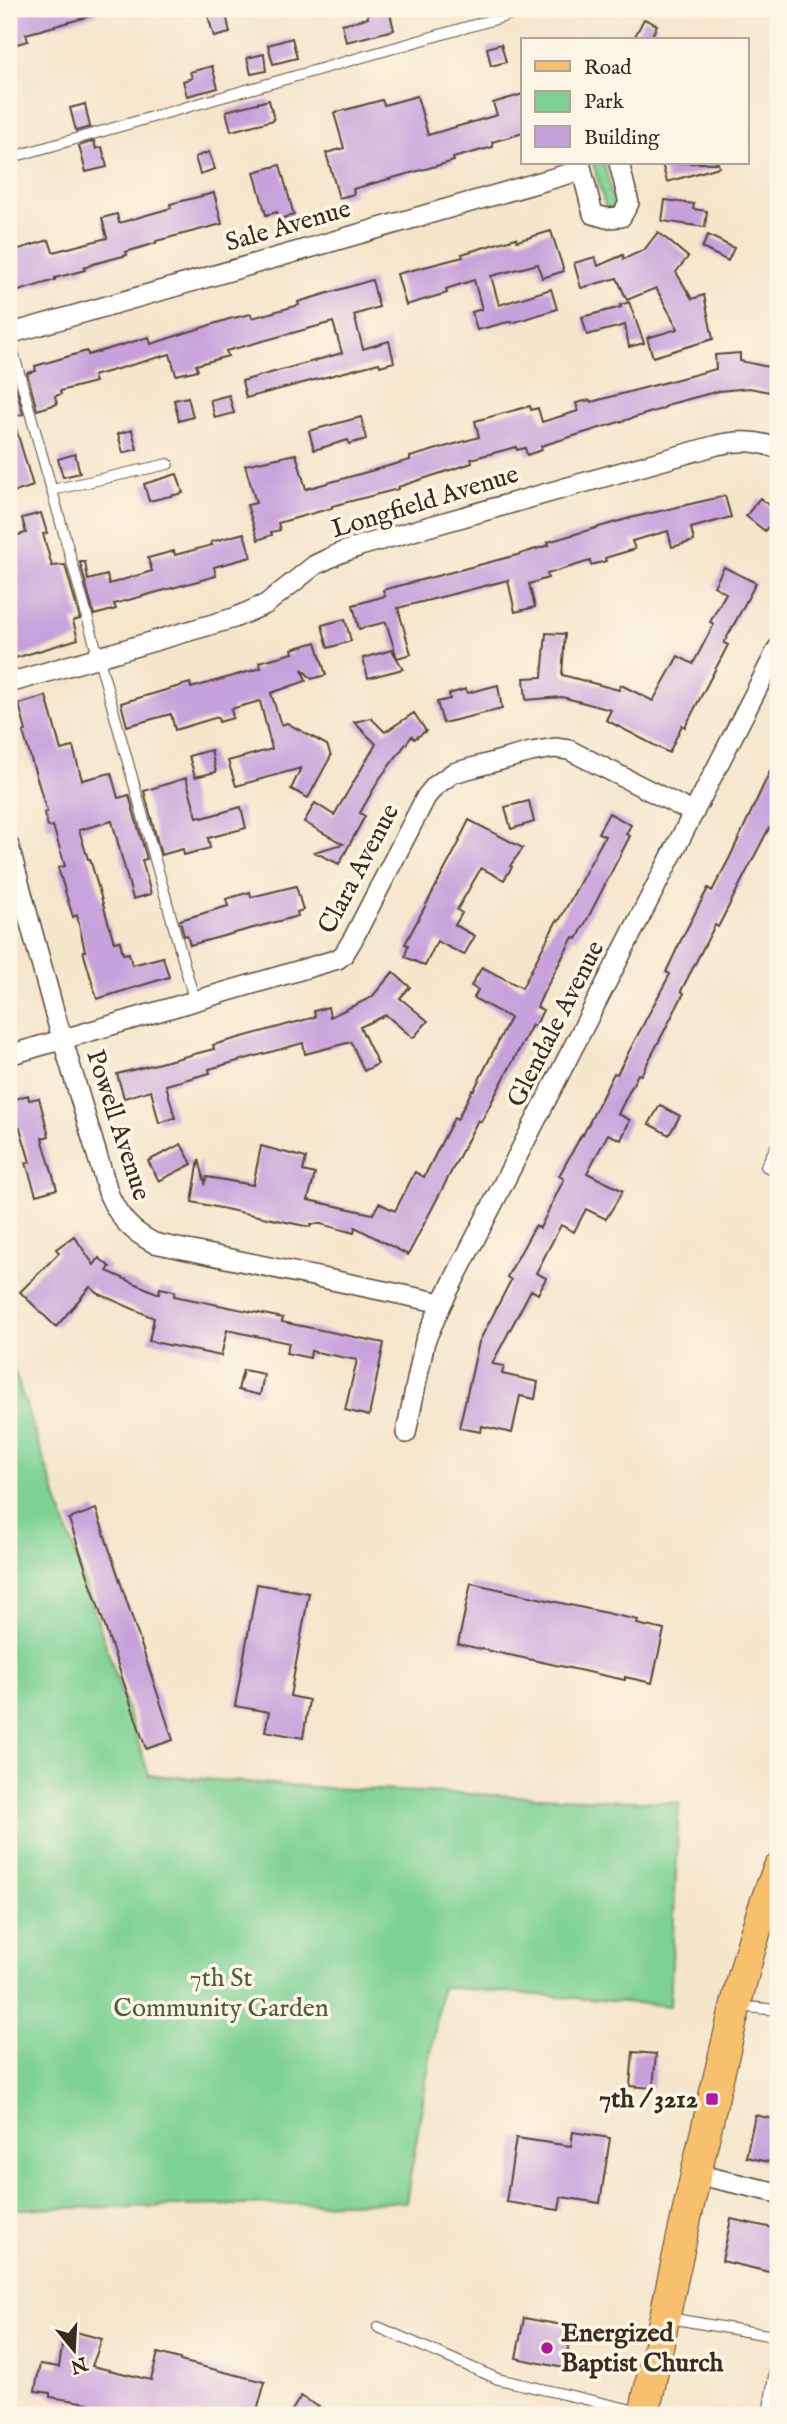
<svg xmlns="http://www.w3.org/2000/svg" width="787" height="2424" viewBox="0 0 787 2424" font-family="'IM FELL English',serif">
<style>
.green{fill:#7dd193;stroke:#5c7e58;stroke-width:2}
.building{fill:#c7a1dc}
.lines{fill:none;stroke-linecap:round;stroke-linejoin:round}
.lane-casing{stroke:#574638;stroke-width:12}
.street-casing{stroke:#574638;stroke-width:22}
.primary-casing{stroke:#574638;stroke-width:32}
.lane{stroke:#fff;stroke-width:10}
.street{stroke:#fff;stroke-width:19}
.primary{stroke:#f7c06c;stroke-width:30}
.poi-dot{fill:#b5179e;stroke:#fcf5e5;stroke-width:2.5}
.labels{text-anchor:middle;dominant-baseline:central;stroke-width:7;stroke-linejoin:round;paint-order:stroke}
.street-label{font-size:26px;fill:#3b2a1e;stroke:#fcf5e5}
.park-label{font-size:26px;fill:#4f5c41;stroke:#fcf5e5}
.poi-label{font-size:26px;font-weight:bold;fill:#3b2a1e;stroke:#fcf5e5;text-anchor:end}
</style>
<rect width="100%" height="100%" fill="#fcf5e5"/>
<filter id="ink" filterUnits="userSpaceOnUse"><feTurbulence type="fractalNoise" baseFrequency=".0143" numOctaves="2"/><feDisplacementMap in="SourceGraphic" scale="14" xChannelSelector="R" yChannelSelector="G"/><feConvolveMatrix kernelMatrix="1 2 1 2 8 2 1 2 1" color-interpolation-filters="sRGB"/></filter>
<filter id="wash" filterUnits="userSpaceOnUse"><feTurbulence type="fractalNoise" baseFrequency=".00686" numOctaves="4" result="noise"/><feDisplacementMap in="SourceGraphic" scale="28" xChannelSelector="R" yChannelSelector="G"/><feGaussianBlur stdDeviation="1.57" result="paint"/><feColorMatrix in="noise" values="0 0 0 0 0 0 0 0 0 0 0 0 0 0 0 0 0 1.4 0 .05"/><feComposite in="paint" operator="in"/></filter>
<g filter="url(#wash)">
<rect width="100%" height="100%" fill="#f5e5cb"/>
<path class="green" d="M593 163H604L616 210 606 209Z
M9 1355 149 1775 327 1788 679 1803 670 2006 442 1987 406 2202 9 2209Z"/>
<g id="blocks">
<path class="building" d="M9 9H97L98 14 26 34 28 41 9 46Z
M206 9H225L230 33 214 37Z
M381 9H389L394 30 346 42 342 24 368 18 367 12Z
M644 19 657 25 650 40H633Z
M292 38 297 58 273 64 268 45Z
M501 44 506 62 491 66 487 48Z
M264 54 266 71 251 74 247 58Z
M212 66 218 88 187 96 183 81 192 78 190 72Z
M523 94V133L492 142 493 147 453 158 454 161 353 189 354 194 339 198 326 153 344 148 334 113 382 100 384 105 417 96 428 135 497 115 493 103Z
M269 100 274 120 231 131 226 111Z
M85 104 90 127 76 131 70 108Z
M94 141 96 149 102 147 107 167 86 172 79 146Z
M209 152 215 169 200 174 195 157Z
M662 163H718L719 167 667 182Z
M280 165 294 215 279 219 277 212 266 215 254 172Z
M214 193 222 224 156 241V243L126 252 127 255 93 264 84 268 85 270 55 278V280L9 294V252L49 240 53 252 107 238 102 218 117 214 119 223 171 208 170 204Z
M665 200 694 204 693 209 707 211 705 227 662 221Z
M551 231 564 271 542 278 538 264 491 276 499 305 551 289 557 309 512 323V321L477 330 472 312 482 309 474 280 446 289 447 293 406 305 397 274 463 257 462 254 495 244 516 238 517 241Z
M658 232 688 257 676 272 692 299 704 295 713 339 653 357 647 338 678 329 656 288 627 300 617 278 581 288 574 263 595 257 598 266 623 255 624 259 644 250Z
M708 235 734 248 728 261 702 248Z
M372 280 379 307 354 315 363 349 389 341 394 362 380 366 379 363 246 398 242 381 342 353 333 322 226 351 228 356 196 365 198 370 176 375 170 354 93 376 95 382 60 391 61 394 55 396 57 404 37 410 27 373 36 371 35 366 87 351 88 355 149 337 151 344 229 319 251 314 252 318 299 305 298 302Z
M629 302 644 343 629 347 625 325 587 335 582 317 621 307 620 305Z
M740 353V361L778 369 775 393 749 388 719 391 670 404 662 409 541 446 542 450 527 455 525 448 517 450 516 447 471 459 472 463 398 487V489L332 506V508L278 523 280 530 271 532 272 535 258 540 247 505 256 503 245 465 296 454 306 489 410 460V457L479 437 475 421 530 406 531 410 538 408 542 422 578 411 576 403 590 400 591 402 716 369 715 355Z
M13 377 23 414 9 418V378Z
M229 395 234 413 215 418 210 400Z
M188 397 193 417 179 421 174 400Z
M361 417 366 439 349 444 348 440 314 450 309 431Z
M9 418H13L33 486 15 492 9 471Z
M132 430 137 449 123 453 118 434Z
M75 454 80 473 63 477 58 459Z
M177 474 183 493 149 501 144 484Z
M725 496 731 517 691 528 694 541 672 547 668 531 632 541 635 549 605 558 606 561 591 565 590 561 547 574 548 578 529 584 535 607 515 612 508 580 398 608 411 654 397 658 386 622 359 629 353 605 385 596 383 590 517 555 549 545 548 542 630 518Z
M760 498 778 513 765 531 746 516Z
M41 513 47 533 43 534 52 566 65 565 80 619 73 621 78 639 9 660V537L26 533 22 518Z
M244 533 251 557 214 567 216 576 114 604 116 609 94 615 80 562H85L88 580 107 575 109 584 152 571 148 558 174 551 175 555 212 545 211 542Z
M724 567 756 583 724 643 728 645 685 727 682 725 669 753 606 720 611 710 562 697 526 700 524 678 542 677 546 633 565 634 562 675 619 690 621 685 653 701 678 656 693 664 714 624 710 622 726 593 714 586Z
M345 619 351 641 328 648 322 625Z
M316 642 326 675 312 679 302 669 306 681 271 693 281 725 287 723 327 745 331 756 308 798 291 789 301 768 236 786 228 761 272 749 260 701 231 709 233 718 219 722 218 717 175 730 171 714 127 726 121 703 190 683 191 688 261 668 259 662 293 653 292 649Z
M392 650 403 669 368 678 363 658Z
M498 685 502 709 443 723 437 702 450 699 449 694 466 689 467 693Z
M46 696 61 750 73 747 82 780 111 773 118 798 129 795 147 859 142 860 151 894 133 899 112 821 79 830 88 859H90L114 942 120 941 123 954 129 953 132 965 163 957 169 977 97 999 83 951H85L77 915 73 917 58 868 65 866 53 826 48 827 44 813 47 812 23 732 26 731 19 704Z
M414 713 426 731 414 739 412 736 380 778 360 813 365 816 339 864 314 852 343 844 304 822 315 803 334 815 376 744 354 722 371 718 385 732Z
M211 750 216 772 195 777 189 756Z
M778 754V832L769 828 718 927 715 925 681 991 684 993 657 1045 641 1075 638 1074 618 1114 630 1120 621 1140 608 1134 587 1173 623 1191 606 1219 586 1209 574 1232 561 1225 536 1273 546 1278 538 1294 531 1290 492 1364 504 1366 502 1374 538 1382 535 1399 520 1396 512 1433 482 1426 481 1432 459 1428 479 1342 511 1280 507 1277 535 1226 540 1228 564 1179 559 1176 582 1134 583 1135 614 1073 617 1074 670 974 666 972 681 940 708 888 712 891 730 857Z
M186 778 197 817 201 816 202 818 241 807 246 828 208 838 210 848 184 855 183 849 161 855 144 791Z
M529 801 534 822 511 829 505 807Z
M609 813 631 825 626 834 630 836 577 939 573 937 543 994 537 1007 543 1010 535 1027 532 1025 481 1122 478 1120 408 1255 355 1227 354 1233 321 1224H311L310 1227 192 1202 199 1159 205 1183 207 1177 253 1185 261 1146 306 1158 303 1171 315 1174 308 1200 373 1214 379 1203 395 1211 415 1172 424 1177 454 1118 457 1120 472 1090H474L510 1018 474 998 478 990 471 986 482 967 522 988 557 920 559 921 605 836 598 833Z
M469 820 523 848 510 866 512 867 504 880 481 868 457 910 462 913 455 925 475 936 464 955 437 941 425 966 405 957 408 945 405 944 460 841 459 840Z
M296 886 303 910 297 912 298 916 190 945 187 935 184 936 180 920 228 906 226 899 250 892 251 897Z
M393 972 410 987 400 998 428 1021 413 1038 386 1015 360 1027 378 1064 364 1071 351 1042 305 1054 303 1043 209 1069 210 1073 166 1085 175 1118 159 1123 151 1090 124 1098 117 1074 214 1049 213 1045 315 1017 314 1011 328 1007 330 1017 372 997Z
M28 1095 29 1100 39 1098 49 1136 42 1138 57 1189 36 1195 26 1163 30 1162 20 1128 9 1131V1101Z
M660 1105 680 1116 669 1135 649 1124Z
M181 1144 192 1164 159 1181 148 1161Z
M74 1236 94 1265 99 1258 110 1267 107 1271 159 1294 160 1288 175 1291 174 1296 283 1318 282 1322 384 1343 369 1416 345 1410 357 1360 311 1351 310 1358 286 1353 289 1343 227 1330 221 1356 149 1341 154 1318 99 1294 90 1287 56 1327 20 1292 59 1253 56 1249Z
M243 1370 264 1374 260 1395 238 1390Z
M96 1509 173 1740 146 1749 69 1519Z
M471 1583 638 1620 637 1624 664 1630 652 1683 625 1677V1680L458 1644Z
M257 1584 309 1593 290 1696 309 1700 303 1738 265 1731 269 1712 235 1706Z
M633 2052 656 2054 653 2088 630 2086Z
M755 2115 778 2120V2164L746 2157Z
M573 2132 610 2138 600 2203 561 2197 559 2210 506 2202 516 2138 571 2146Z
M731 2219 778 2229V2274L722 2261Z
M524 2318 573 2327 564 2368 516 2358Z
M76 2332 102 2339 92 2366 151 2380 158 2353 180 2359V2361L265 2382 256 2415H118L87 2406 88 2403 50 2397V2393L35 2391 40 2364 59 2367 64 2334 75 2336Z
M301 2396 332 2415H289Z"/>
</g>
</g>
<g filter="url(#ink)">
<use href="#blocks" fill-opacity="0" stroke="#574638" stroke-width="2"/>
<g class="lines">
<g class="lane-casing">
<path id="lane" d="M9 158 530 9
M9 337 194 999
M52 490 168 464
M778 1143 766 1166 778 1173
M738 2006 778 2010
M669 2318 768 2335 778 2339
M378 2327 498 2379 641 2412
M768 2415 778 2349"/>
</g>
<g class="street-casing">
<path id="street" d="M580 163 593 214 606 218 621 217 629 203 619 163
M9 334 582 170
M9 683 234 618 266 604 315 565 340 553 360 546 717 445C738 440 758 440 778 449
M9 846 54 1011 109 1195C120 1219 131 1231 154 1243L442 1303
M9 1055 338 959 344 954 353 939 426 797 435 786 453 773 531 752 555 748 569 750 694 813
M406 1433 425 1341 442 1303 778 648
M695 2174 778 2193"/>
</g>
<g class="primary-casing">
<path id="primary" d="M644 2415C667 2304 691 2193 717 2083 735 2011 749 1938 778 1869"/>
</g>
<use href="#lane" class="lane"/>
<use href="#street" class="street"/>
<use href="#primary" class="primary"/>
</g>
</g>
<g class="poi-dot">
<rect x="705" y="2092" width="14" height="14" rx="3.5"/>
<circle cx="547" cy="2348" r="7"/>
</g>
<g class="labels">
<g class="street-label">
<text transform="translate(288 226) rotate(-16)">Sale Avenue</text>
<text transform="translate(425 502) rotate(-17)">Longfield Avenue</text>
<text transform="translate(359 869) rotate(-62)">Clara Avenue</text>
<text transform="translate(556 1024) rotate(-63)">Glendale Avenue</text>
<text transform="translate(118 1125) rotate(72)">Powell Avenue</text>
</g>
<g class="park-label">
<text x="221" y="1978">7th St<tspan x="221" dy="30">Community Garden</tspan></text>
</g>
<g class="poi-label">
<text x="698" y="2099">7th / 3212</text>
<text x="561" y="2333" text-anchor="start">Energized<tspan x="561" dy="30">Baptist Church</tspan></text>
</g>
</g>
<rect width="787" height="2424" fill="none" stroke="#fcf5e5" stroke-width="35"/>
<rect x="521" y="38" width="228" height="126" fill="#fcf5e5" stroke="#afa495" stroke-width="2"/>
<rect x="535" y="61" width="35" height="10" fill="#f7c06c" stroke="#afa495" stroke-width="2"/>
<text x="584" y="74" font-size="21" fill="#3b2a1e">Road</text>
<rect x="535" y="91" width="35" height="21" fill="#7dd193" stroke="#afa495" stroke-width="2"/>
<text x="584" y="108" font-size="21" fill="#3b2a1e">Park</text>
<rect x="535" y="126" width="35" height="21" fill="#c7a1dc" stroke="#afa495" stroke-width="2"/>
<text x="584" y="144" font-size="21" fill="#3b2a1e">Building</text>
<g transform="translate(74 2350) rotate(162)" stroke="#fcf5e5" stroke-width="5" paint-order="stroke">
<path d="M0-5L12 26L0 18L-12 26Z" fill="#3b2a1e"/>
<text y="-10" font-size="19" font-weight="bold" text-anchor="middle" fill="#3b2a1e">N</text>
</g>
</svg>
